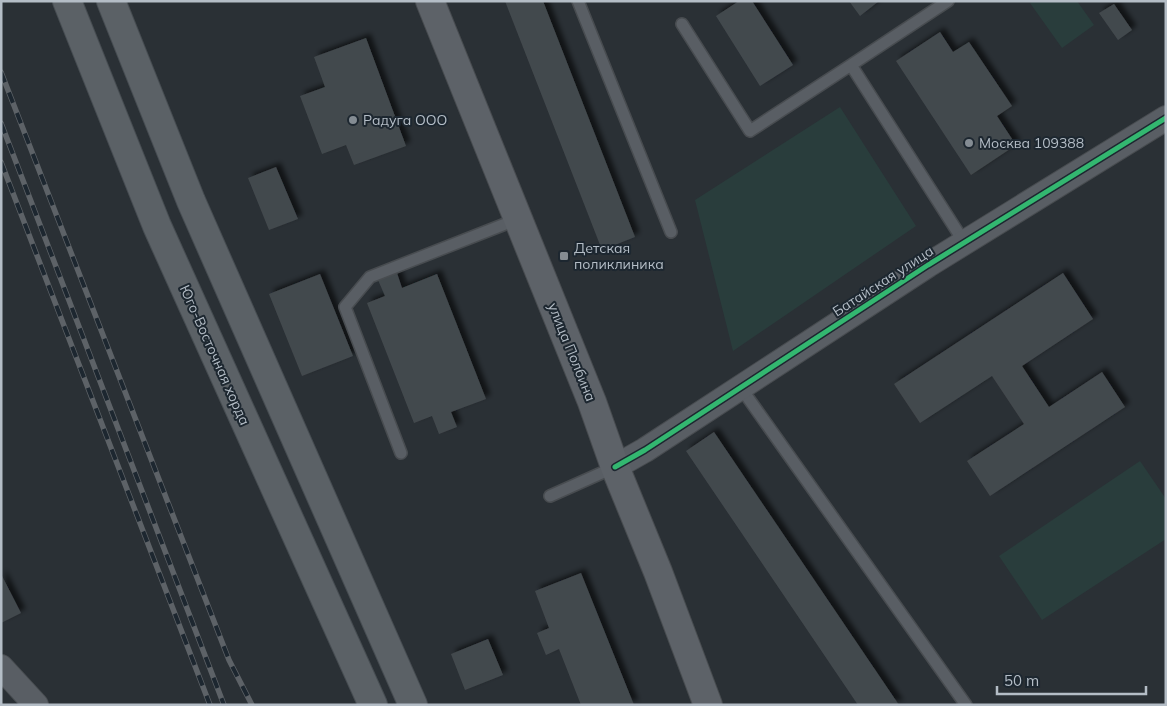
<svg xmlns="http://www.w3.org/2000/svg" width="1167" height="706" viewBox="0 0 1167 706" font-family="Mulish,sans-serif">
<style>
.green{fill:#293d3c}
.building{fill:#43494d;filter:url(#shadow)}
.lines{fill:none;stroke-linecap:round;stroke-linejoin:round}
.service-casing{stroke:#484c50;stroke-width:14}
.minor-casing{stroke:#484c50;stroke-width:26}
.secondary-casing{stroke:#484c50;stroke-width:30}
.primary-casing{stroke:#474d52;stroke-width:30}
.service{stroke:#595e64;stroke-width:11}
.minor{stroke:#595e64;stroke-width:24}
.secondary{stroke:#5d6268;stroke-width:28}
.primary{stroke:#5b6166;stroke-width:28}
.rail-casing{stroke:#5d6267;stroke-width:5.5}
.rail{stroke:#1d2730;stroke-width:4;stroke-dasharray:11;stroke-linecap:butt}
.cycleway-casing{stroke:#1d2730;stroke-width:8}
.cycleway{stroke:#33b770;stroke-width:5}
.poi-dot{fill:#848c93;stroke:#1d2730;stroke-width:2}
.labels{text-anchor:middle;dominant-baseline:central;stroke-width:4;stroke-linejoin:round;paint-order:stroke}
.poi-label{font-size:14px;fill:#b4bdc6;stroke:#1d2730;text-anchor:start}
.street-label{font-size:14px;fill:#b4bdc6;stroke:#1d2730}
</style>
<defs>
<filter id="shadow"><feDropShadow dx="4.5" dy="-4.5" stdDeviation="2.5" flood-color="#0009"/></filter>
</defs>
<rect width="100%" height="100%" fill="#2a3035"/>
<path class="green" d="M1033 1H1077L1094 25 1062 48 1030 3Z
M840 107 916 226 733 351 695 200Z
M1140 461 1166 499V539L1042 620 999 556Z"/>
<path class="building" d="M505 1H543L635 237 602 250Z
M739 1H752L793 65 760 86 716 16Z
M849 1H879L860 16Z
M1114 4 1132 30 1118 40 1099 13Z
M940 32 953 52 969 42 1012 106 997 116 1016 145 971 175 896 61Z
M366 38 406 146 354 165 346 145 322 154 300 96 325 87 314 57Z
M276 167 298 219 269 230 248 178Z
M397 273 402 288 437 274 486 399 451 412 457 427 439 434 432 416 414 423 367 303 385 296 378 280Z
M1063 273 1093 319 1022 366 1049 407 1102 372 1125 407 990 496 967 461 1024 424 992 376 920 423 894 384Z
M320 274 353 356 302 376 269 294Z
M714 432 899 705H858L686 451Z
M581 573 634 705H581L559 649 546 655 537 633 549 628 535 591Z
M1 574 21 613 1 623Z
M488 639 503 675 465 690 451 654Z"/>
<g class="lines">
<g class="service-casing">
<path id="service" d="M578 1 671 232
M948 1 851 65 964 242
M682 24 750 131 851 65
M741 388 966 705
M401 453 345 307 370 277 518 219
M550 496 615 467"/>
</g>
<g class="minor-casing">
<path id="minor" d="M615 467 645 450 928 265 1166 118
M1 667 36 705"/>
</g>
<g class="secondary-casing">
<path id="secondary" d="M430 1 592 402 615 467 658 572 708 705"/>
</g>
<g class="primary-casing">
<path id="primary" d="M67 1 157 226 373 705
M111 1 191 201 413 705"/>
</g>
<use href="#service" class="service"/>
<use href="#minor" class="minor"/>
<use href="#secondary" class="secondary"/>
<use href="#primary" class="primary"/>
<g class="rail-casing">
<path id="rail" d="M1 72 229 660 252 705
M1 123 224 705
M1 162 210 705"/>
</g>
<use href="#rail" class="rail"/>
<g class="cycleway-casing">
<path id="cycleway" d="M615 467 645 450 928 265 1166 118"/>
</g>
<use href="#cycleway" class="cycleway"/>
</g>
<g class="poi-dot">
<circle cx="353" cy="120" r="5"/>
<circle cx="969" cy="143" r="5"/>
<rect x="559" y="251" width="10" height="10" rx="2.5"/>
</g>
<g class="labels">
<g class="poi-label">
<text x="363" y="120">Радуга ООО</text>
<text x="979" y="143">Москва 109388</text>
<text x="574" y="248">Детская<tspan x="574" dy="16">поликлиника</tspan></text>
</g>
<g class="street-label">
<text transform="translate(883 281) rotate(-33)">Батайская улица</text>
<text transform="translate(572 352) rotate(68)">улица Полбина</text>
<text transform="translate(215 355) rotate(66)">Юго-Восточная хорда</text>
</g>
</g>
<rect width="1167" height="706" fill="none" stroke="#b4bdc6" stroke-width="5"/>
<path d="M997 686v8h149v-8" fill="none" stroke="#b4bdc6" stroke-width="2.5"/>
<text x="1004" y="686" font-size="15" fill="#b4bdc6" stroke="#1d2730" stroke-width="4" paint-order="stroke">50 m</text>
</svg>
